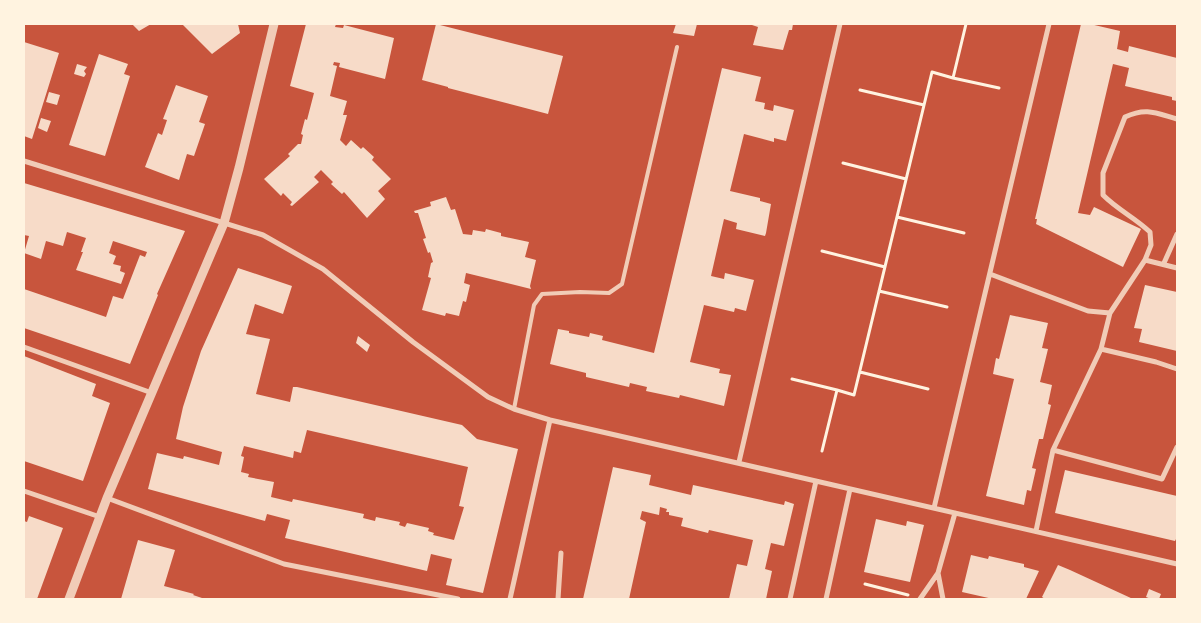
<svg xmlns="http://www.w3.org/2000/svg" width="1201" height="623" viewBox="0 0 1201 623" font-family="'Titillium Web',sans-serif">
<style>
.building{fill:#f7dbc8;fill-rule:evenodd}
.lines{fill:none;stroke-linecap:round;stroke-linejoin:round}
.path{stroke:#fff3e0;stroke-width:3}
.service{stroke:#f1ccb7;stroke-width:4}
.minor{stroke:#f1ccb7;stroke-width:5}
.tertiary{stroke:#f1ccb7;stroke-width:9}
</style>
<rect width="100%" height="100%" fill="#c8553d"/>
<path class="building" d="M132 24H151L139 31Z
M184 24H238L240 33 212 54 183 25Z
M306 24H336L335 27 343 28 344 25 394 38 385 79 339 67 340 63 334 62 333 65 337 66 330 96 347 101 343 115H347L340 140 346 146 351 140 361 149 363 147 374 157 372 160 391 179 378 191 385 199 367 218 344 192 342 194 331 184 333 182 321 170 314 177 319 182 292 206 290 205 292 202 283 193 281 196 264 179 290 156 288 154 298 144H301L303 135 301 134 305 119 307 120 314 93 290 86Z
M436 24 563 56 548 114 448 88V87L422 80Z
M676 24H697L694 36 673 33Z
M749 24H793L792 30H789L783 50 753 45 758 27Z
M1081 24H1090L1120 31 1117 49 1128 52 1129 46 1177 58V101L1172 100V97L1125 86 1129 68 1113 64 1078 213 1090 215 1094 207 1141 229 1123 267 1036 224 1037 219H1035Z
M24 42 59 53 32 139 24 136Z
M99 54 128 64 124 74 130 76 105 156 69 145Z
M77 64 87 67 84 71 86 74 84 77 74 74Z
M722 68 761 77 755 101 765 103 764 109 773 111 774 105 794 110 786 141 774 138V142L744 134 730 191 760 198V201L771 204 766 233 765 236 736 229 737 223 724 219 711 276 724 279 725 273 754 280 746 311 735 308 734 312 704 305 690 362 720 369 719 373 731 375 724 406 680 395 679 398 646 391 647 387 630 383 629 387 586 377V373L550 364 558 329 569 331V333L589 337 590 333 603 336 602 340 654 353Z
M176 85 208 96 199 122 205 124 194 156 187 154 179 180 145 167 158 133 162 135 167 120 163 119Z
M49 92 60 95 57 105 46 102Z
M41 118 51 121 47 132 38 128Z
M24 183 185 231 157 294 158 295 130 364 24 328V289L106 317 113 296 123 299 140 255 145 257 147 252 113 241 109 253 116 256 113 264 121 266 120 271 125 273 121 284 76 270 83 252H81L86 238 67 232 63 246 46 241 41 259 24 253 29 236 24 235Z
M446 197 451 210 455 209 463 234 472 235 473 230 485 232 486 229 501 233V236L529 242 525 257 536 260 530 286 531 289 466 273 464 283 470 285 466 302 463 301 459 316 446 313 445 316 422 310 431 278 428 277 431 263 433 262 430 252 428 253 423 239 426 238 418 213H415L414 211 431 206 430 202Z
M238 268 292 286 283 314 255 304 246 334 270 339 256 394 290 402 293 387H297L462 425 477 439 518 449 483 593 446 585 452 559 431 554 427 571 285 538 290 520 267 514 265 521 148 489 157 453 183 459 184 456 219 465 222 452 176 439 183 407 201 351ZM307 430 468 467 459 506 464 507 454 540 433 535 434 533 428 531 429 528 407 523 405 527 399 525 400 522 376 517 375 521 363 518 364 514 293 499 292 502 271 497 274 482 248 477 249 474 241 472 244 457 241 456 244 446 293 458 294 451 301 453Z
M1145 285 1177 292V351L1139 342 1142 329 1134 328Z
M1010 315 1048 323 1042 348 1048 349 1040 382 1052 385 1048 404 1051 405 1043 439H1039L1032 468 1036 469 1031 491 1027 490 1024 505 986 496 1014 379 993 374 996 358 999 359Z
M358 336 370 345 367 352 356 343Z
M24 356 96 384 92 396 110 403 83 481 24 461Z
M613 467 651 475 649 485 691 495 693 485 784 505 785 501 794 504 784 546 771 543 765 569 772 571 766 599H729L737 564 747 566 753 540 709 530 708 533 681 526 683 518 669 515V512H666L667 509 660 507 659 515 642 511 640 519 646 522 629 599H583Z
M1065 470 1177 496V537L1175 541 1055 513Z
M29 516 63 528 37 599H24V521L27 522Z
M876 519 906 526 907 521 924 525 910 582 864 572Z
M138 540 175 550 164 586 194 594 193 595 205 599H121Z
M971 555 988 559 989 556 1024 564V567L1039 571 1026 599H993L962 592Z
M1058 565 1070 570 1133 599H1045L1042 597Z
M1149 589 1161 594 1159 599H1151L1146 597Z"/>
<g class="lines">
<path class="path" d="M953 78 999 88
M860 90 924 105
M843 163 906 179
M897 217 964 233
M822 251 885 267
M879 291 947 307
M860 372 928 389
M792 379 837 390
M822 451 837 390 854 395 932 72 953 78 966 24
M865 584 908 595"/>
<path class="service" d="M514 409 534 305 542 294 580 292 609 293 622 284 677 47"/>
<path class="minor" d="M1177 119C1156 113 1146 107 1125 117L1103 173V195C1118 210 1134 217 1150 232L1151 245 1145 260 1177 268
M24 161 263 235 323 269 413 342 488 397 514 409 550 420 1177 564
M1164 263 1177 234
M990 274 1088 311 1110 313 1101 349 1053 450 1036 531
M1110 313 1145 260
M24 347 152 393
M1101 349 1156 362 1177 369
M1053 450 1162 479 1177 447
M739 462 840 24
M24 491 100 517
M107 498 284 564 458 599
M934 508 1049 24
M510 599 550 420
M558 599 561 553
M790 599 816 481
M826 599 850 489
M920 599 938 573
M943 599 938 573 955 513"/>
<path class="tertiary" d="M69 599 107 498 224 223 239 168 274 24"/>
</g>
<rect width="1201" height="623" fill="none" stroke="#fff3e0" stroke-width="50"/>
</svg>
